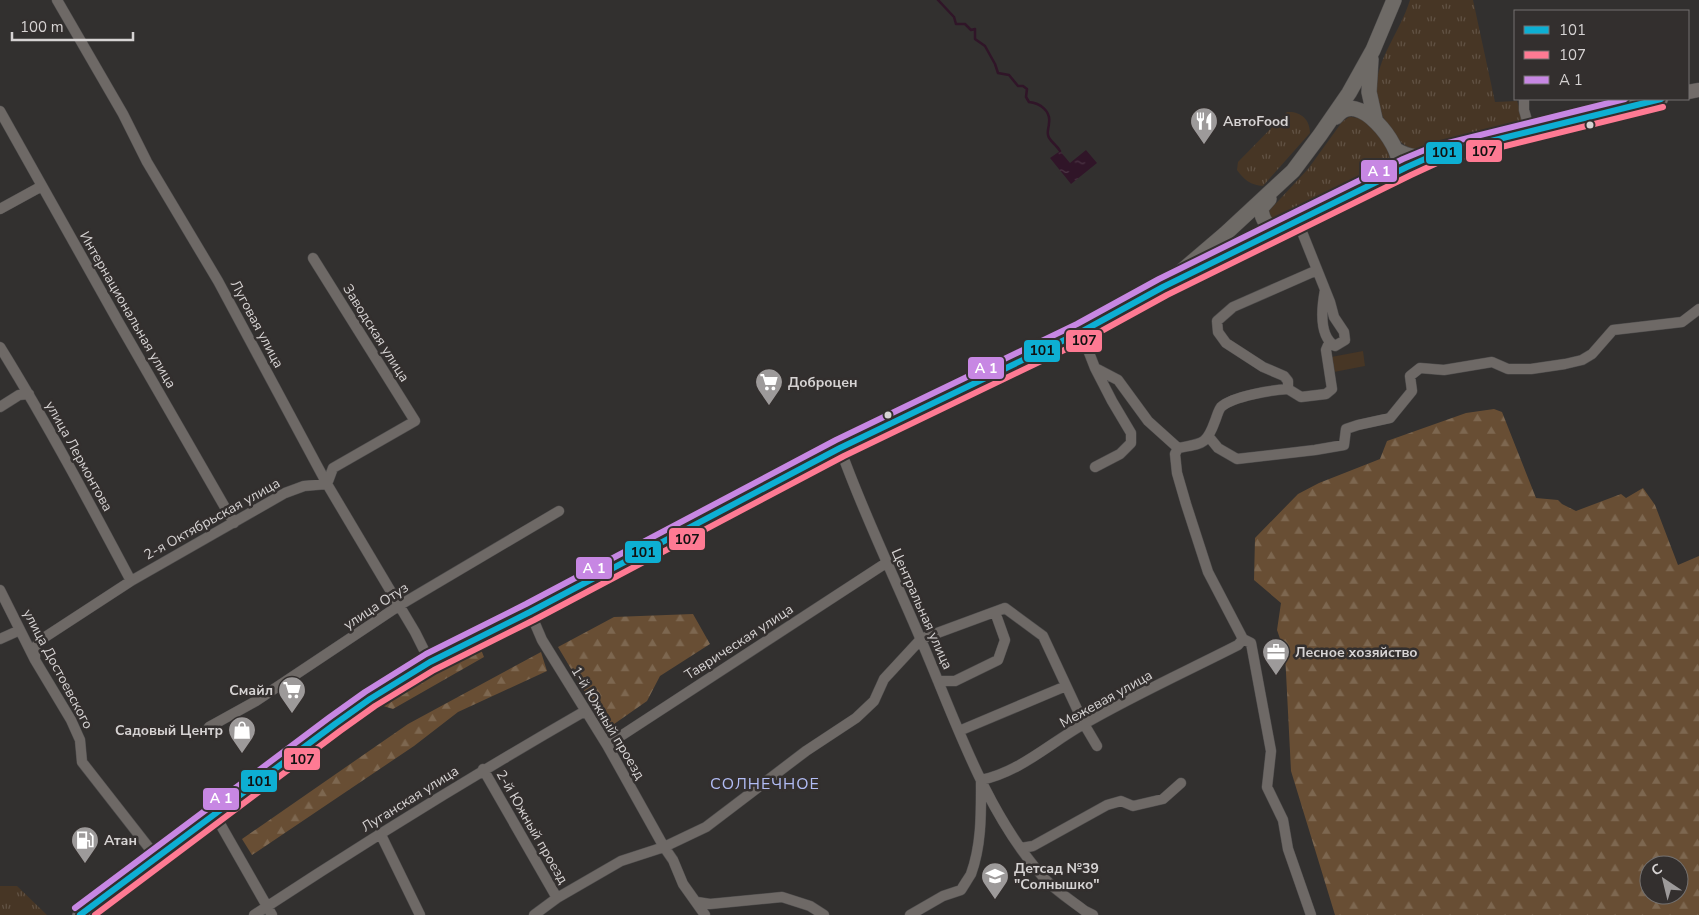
<svg xmlns="http://www.w3.org/2000/svg" width="1699" height="915" viewBox="0 0 1699 915" font-family="'Nunito Sans',sans-serif">
<style>
.grass{fill:url(#grass-tufts)}
.forest{fill:url(#forest-firs);fill-rule:evenodd}
.pitch{fill:#473625}
.water{fill:url(#water-ripples)}
.lines{fill:none;stroke-linecap:round;stroke-linejoin:round}
.stream{stroke:#301528;stroke-width:2.5}
.minor-casing{stroke:#4f4d4d;stroke-width:11}
.secondary-casing{stroke:#4f4d4d;stroke-width:15}
.primary-casing{stroke:#4f4d4d;stroke-width:16}
.minor{stroke:#6e6966;stroke-width:10}
.secondary{stroke:#726c69;stroke-width:14}
.primary{stroke:#6e6a66;stroke-width:15}
.bus-1-casing{stroke:#332f2e;stroke-width:10}
.bus-2-casing{stroke:#332f2e;stroke-width:10}
.bus-3-casing{stroke:#332f2e;stroke-width:10}
.bus-1{stroke:#0dafd3;stroke-width:6}
.bus-2{stroke:#fe7a93;stroke-width:6}
.bus-3{stroke:#c787e3;stroke-width:6}
.bus-dot{fill:#d6d3d3;stroke:#332f2e;stroke-width:2}
.labels{text-anchor:middle;dominant-baseline:central;stroke-width:5;stroke-linejoin:round;paint-order:stroke}
.poi-label{font-size:14px;font-weight:bold;fill:#d6d3d3;stroke:#332f2e;text-anchor:start}
.street-label{font-size:14px;fill:#d6d3d3;stroke:#332f2e}
.quarter-label{font-size:16px;letter-spacing:1px;fill:#b1bcf4;stroke:#332f2e}
.line-badge{stroke:#332f2e;stroke-width:2}
.badge-label{font-size:14px;text-anchor:middle;font-weight:bold;fill:#fff}
.pale-badge-label{font-size:14px;text-anchor:middle;font-weight:bold;fill:#111}
</style>
<defs>
<pattern id="grass-tufts" width="24" height="20" patternUnits="userSpaceOnUse" patternTransform="scale(1.25)"><rect width="24" height="20" fill="#473625"/><path d="M3 7l-1-3M5 7V3M7 7l1-3M15 17l-1-3M17 17v-4M19 17l1-3" fill="none" stroke="#615244"/></pattern>
<pattern id="forest-firs" width="22" height="20" patternUnits="userSpaceOnUse" patternTransform="scale(1.25)"><rect width="22" height="20" fill="#684e34"/><path d="M5 1l3.5 6h-7zM16 11l3.5 6h-7z" fill="#7d6750"/></pattern>
<pattern id="water-ripples" width="26" height="14" patternUnits="userSpaceOnUse" patternTransform="scale(1.25)"><rect width="26" height="14" fill="#301528"/><path d="M2 4q2-2 4 0t4 0M15 11q2-2 4 0t4 0" fill="none" stroke="#4d3646"/></pattern>
</defs>
<rect width="100%" height="100%" fill="#32302f"/>
<path class="grass" d="M1410 0H1473L1495 102 1517 101 1523 118 1521 126 1420 151C1405 148 1397 140 1388 126 1357 77 1396 45 1410 0Z
M1287 112C1300 111 1310 119 1310 133L1263 186C1251 185 1244 180 1237 170L1238 162Z
M1349 117C1356 117 1365 119 1371 125 1377 130 1393 154 1389 162 1388 163 1384 167 1383 168L1274 223 1268 212 1308 169 1342 122Z
M0 886H17L47 915H0Z"/>
<path class="forest" d="M1494 409 1502 412 1536 498 1558 500 1562 504 1576 511 1621 494 1626 498 1643 488 1655 505 1678 565 1699 556V915H1335L1291 771 1285 653 1277 630 1281 603 1254 580 1255 538 1298 494 1319 483 1380 459 1387 441 1466 413ZM1649 865H1679V895H1649Z
M693 614 710 644 660 676 647 701 607 729 558 647 614 617Z
M480 647 484 657 393 709 380 705 416 680Z
M541 652 547 671 458 712 414 746 252 855 242 839 408 724Z"/>
<path class="pitch" d="M1363 351 1365 366 1334 372 1331 357Z"/>
<path class="water" d="M1086 150 1097 163 1071 184 1050 158 1060 151 1070 163Z"/>
<g class="lines">
<path class="stream" d="M938 0 954 17 956 24H965L971 30 975 29V39L985 46 995 64 998 73 1009 75 1018 86H1023L1027 89 1026 97 1029 102C1040 103 1051 111 1049 123 1049 127 1047 131 1048 135 1049 141 1056 144 1060 151"/>
<g class="minor-casing">
<path id="minor" d="M57 0 123 114 147 162 218 281 327 484 415 632 430 662
M1524 99V110L1530 131
M0 111 119 323 234 523
M0 209 42 186
M1316 267 1330 302 1334 317 1344 332 1345 340 1335 346C1318 336 1322 306 1325 290
M1081 332 1095 368 1118 380 1148 421 1178 448 1175 454 1177 473 1186 504 1208 572 1243 639 1251 643 1271 751 1267 787 1283 820 1288 849 1311 915
M0 347C47 423 89 502 131 581
M1095 368 1112 401 1131 433V443L1120 454 1095 467
M1288 389 1301 397 1326 394 1332 389 1326 350 1329 343
M0 407 19 395 29 394
M1209 437 1218 448 1237 459 1315 450 1344 445 1346 429 1358 425 1390 418 1412 391 1410 376 1420 368 1444 370 1492 362 1508 369H1531L1565 364 1582 360 1592 354 1613 330 1682 322 1699 309
M840 448C863 513 894 576 921 640 955 719 985 812 1044 878 1056 891 1072 901 1085 911L1093 915
M1178 448C1202 443 1206 446 1215 421 1217 416 1218 411 1221 407 1233 396 1273 390 1288 389V381L1284 376 1263 367 1226 343 1218 332 1217 321 1233 307 1315 271 1316 267 1298 222
M0 590 35 660 71 720 80 740 82 762 157 858
M530 612 542 640 607 745 664 847 673 860 683 884 705 915
M0 639 20 630
M35 660V649L39 641 131 581 285 493 304 486 327 484 333 468 415 421 313 258
M938 681H955L998 660 1005 640 995 612
M209 727 256 701 400 605 559 511
M959 731 1066 686
M607 745 886 563
M483 769 557 898
M215 815 272 915
M380 833 420 915
M1021 848 1033 846 1107 805 1121 801 1133 806 1163 799 1181 783
M697 902 710 904 782 897 810 906 824 915
M254 915C362 844 472 776 585 711
M534 915 557 898 621 861 664 847 706 827 806 751 856 718 874 701 884 679 921 639 1005 608 1043 636 1084 724 1097 746
M910 915 943 896 961 890C964 885 968 879 971 874 982 844 981 811 981 780 1020 772 1050 743 1084 724 1134 695 1187 671 1238 645L1243 639"/>
</g>
<g class="secondary-casing">
<path id="secondary" d="M1688 92 1699 90
M1173 283 1407 167 1434 155 1661 99"/>
</g>
<g class="primary-casing">
<path id="primary" d="M1371 59 1369 92 1375 119
M1336 117C1358 86 1402 148 1398 162 1395 170 1386 176 1379 181
M1396 150C1410 158 1419 158 1434 155
M1269 199 1261 208C1262 221 1267 226 1279 231
M80 915 370 699 430 662 530 612 840 448 1081 332 1163 287 1225 234 1293 171 1320 135 1349 93 1373 50 1394 0"/>
</g>
<use href="#minor" class="minor"/>
<use href="#secondary" class="secondary"/>
<use href="#primary" class="primary"/>
<g class="bus-1-casing">
<path id="bus-1" d="M80 915 335 724 370 699 430 662 530 612 840 448 1081 332 1163 287 1407 167 1434 155 1661 99"/>
</g>
<g class="bus-2-casing">
<path id="bus-2" d="M95 915 340 731 375 706 434 670 534 620 844 456 1085 340 1167 295 1411 175 1437 163 1663 107"/>
</g>
<g class="bus-3-casing">
<path id="bus-3" d="M75 908 330 717 365 692 426 654 526 604 836 440 1077 324 1159 279 1403 159 1432 147 1625 99"/>
</g>
<use href="#bus-1" class="bus-1"/>
<use href="#bus-2" class="bus-2"/>
<use href="#bus-3" class="bus-3"/>
</g>
<defs>
<g id="restaurant-pin" transform="scale(1.4375)"><path d="M0 17L-7.5 6A9.5 9.5 0 1 1 7.5 6Z" fill="#9d9a9a" stroke="#332f2e"/><path d="M-5-6h1v4h1v-4h1v4h1v-4h1v5L-1.5 .5V6h-2V.5L-5-1ZM5-6V6H3V1.5H1.5Q1.5-4 5-6Z" fill="#fff"/></g>
<g id="supermarket-pin" transform="scale(1.4375)"><path d="M0 17L-7.5 6A9.5 9.5 0 1 1 7.5 6Z" fill="#9d9a9a" stroke="#332f2e"/><path d="M-6-5.5h2.5l.6 2H6L4.5 2H-2.5L-4.4-4H-6ZM-1.5 3.2a1.3 1.3 0 1 0 .1 0ZM3 3.2a1.3 1.3 0 1 0 .1 0Z" fill="#fff"/></g>
<g id="office-pin" transform="scale(1.4375)"><path d="M0 17L-7.5 6A9.5 9.5 0 1 1 7.5 6Z" fill="#9d9a9a" stroke="#332f2e"/><path d="M-6-3h4V-5.5h4V-3h4V5H-6ZM-1-4.5V-3h2v-1.5ZM-6 0V1H6V0Z" fill="#fff"/></g>
<g id="shop-pin" transform="scale(1.4375)"><path d="M0 17L-7.5 6A9.5 9.5 0 1 1 7.5 6Z" fill="#9d9a9a" stroke="#332f2e"/><path d="M-5-2.5h2.3a2.7 3.5 0 0 1 5.4 0H5L5.5 6h-11ZM-1.5-2.5h3a1.5 2.3 0 0 0-3 0Z" fill="#fff"/></g>
<g id="fuel-pin" transform="scale(1.4375)"><path d="M0 17L-7.5 6A9.5 9.5 0 1 1 7.5 6Z" fill="#9d9a9a" stroke="#332f2e"/><path d="M-5.5-6h7V0h2V4h1.3V-2.5L3-4.5l.8-.8L6-3V5H2.5V1h-1V6h-7ZM-4.2-4.7v3.2H.2V-4.7Z" fill="#fff"/></g>
<g id="school-pin" transform="scale(1.4375)"><path d="M0 17L-7.5 6A9.5 9.5 0 1 1 7.5 6Z" fill="#9d9a9a" stroke="#332f2e"/><path d="M0-5L7-2L0 1L-7-2ZM-4 1L0 2.5L4 1V4Q0 6-4 4Z" fill="#fff"/></g>
</defs>
<g fill-rule="evenodd">
<use href="#restaurant-pin" x="1204" y="121"/>
<use href="#supermarket-pin" x="769" y="382"/>
<use href="#office-pin" x="1276" y="652"/>
<use href="#supermarket-pin" x="292" y="690"/>
<use href="#shop-pin" x="242" y="730"/>
<use href="#fuel-pin" x="85" y="840"/>
<use href="#school-pin" x="995" y="876"/>
</g>
<g class="bus-dot">
<circle cx="1590" cy="125" r="4.5"/>
<circle cx="888" cy="415" r="4.5"/>
</g>
<g class="labels">
<g class="poi-label">
<text x="1223" y="121">АвтоFood</text>
<text x="788" y="382">Доброцен</text>
<text x="1295" y="652">Лесное хозяйство</text>
<text x="273" y="690" text-anchor="end">Смайл</text>
<text x="223" y="730" text-anchor="end">Садовый Центр</text>
<text x="104" y="840">Атан</text>
<text x="1014" y="868">Детсад №39<tspan x="1014" dy="16">"Солнышко"</tspan></text>
</g>
<g class="street-label">
<text transform="translate(128 310) rotate(60)">Интернациональная улица</text>
<text transform="translate(257 324) rotate(62)">Луговая улица</text>
<text transform="translate(376 333) rotate(58)">Заводская улица</text>
<text transform="translate(79 456) rotate(61)">улица Лермонтова</text>
<text transform="translate(212 519) rotate(-29)">2-я Октябрьская улица</text>
<text transform="translate(376 606) rotate(-33)">улица Отуз</text>
<text transform="translate(922 609) rotate(66)">Центральная улица</text>
<text transform="translate(739 642) rotate(-33)">Таврическая улица</text>
<text transform="translate(58 669) rotate(62)">улица Достоевского</text>
<text transform="translate(1106 699) rotate(-29)">Межевая улица</text>
<text transform="translate(608 723) rotate(59)">1-й Южный проезд</text>
<text transform="translate(410 799) rotate(-32)">Луганская улица</text>
<text transform="translate(532 827) rotate(60)">2-й Южный проезд</text>
</g>
<g class="quarter-label">
<text x="765" y="784">СОЛНЕЧНОЕ</text>
</g>
</g>
<g class="line-badge">
<rect x="1465" y="139" width="38" height="24" rx="5" fill="#fe7a93"/>
<rect x="1425" y="141" width="38" height="24" rx="5" fill="#0dafd3"/>
<rect x="1360" y="159" width="38" height="24" rx="5" fill="#c787e3"/>
<rect x="1065" y="329" width="38" height="24" rx="5" fill="#fe7a93"/>
<rect x="1023" y="339" width="38" height="24" rx="5" fill="#0dafd3"/>
<rect x="967" y="356" width="38" height="24" rx="5" fill="#c787e3"/>
<rect x="668" y="527" width="38" height="24" rx="5" fill="#fe7a93"/>
<rect x="624" y="540" width="38" height="24" rx="5" fill="#0dafd3"/>
<rect x="575" y="556" width="38" height="24" rx="5" fill="#c787e3"/>
<rect x="283" y="747" width="38" height="24" rx="5" fill="#fe7a93"/>
<rect x="240" y="769" width="38" height="24" rx="5" fill="#0dafd3"/>
<rect x="202" y="787" width="38" height="24" rx="5" fill="#c787e3"/>
</g>
<g class="badge-label">
<text x="1379" y="176">A 1</text>
<text x="986" y="373">A 1</text>
<text x="594" y="573">A 1</text>
<text x="221" y="803">A 1</text>
</g>
<g class="pale-badge-label">
<text x="1484" y="156">107</text>
<text x="1444" y="157">101</text>
<text x="1084" y="345">107</text>
<text x="1042" y="355">101</text>
<text x="687" y="544">107</text>
<text x="643" y="557">101</text>
<text x="302" y="764">107</text>
<text x="259" y="786">101</text>
</g>
<rect x="1514" y="10" width="175" height="90" fill="#332f2e" stroke="#747170"/>
<rect x="1524" y="26" width="25" height="8" fill="#0dafd3" stroke="#747170"/>
<text x="1559" y="35" font-size="15" fill="#d6d3d3">101</text>
<rect x="1524" y="51" width="25" height="8" fill="#fe7a93" stroke="#747170"/>
<text x="1559" y="60" font-size="15" fill="#d6d3d3">107</text>
<rect x="1524" y="76" width="25" height="8" fill="#c787e3" stroke="#747170"/>
<text x="1559" y="85" font-size="15" fill="#d6d3d3">A 1</text>
<g transform="translate(1664 880) rotate(325)"><circle r="24" fill="#332f2e" stroke="#747170"/>
<path d="M0-4L9 19L0 12L-9 19Z" fill="#9d9a9a"/>
<text y="-8" font-size="14" font-weight="bold" text-anchor="middle" fill="#d6d3d3">С</text>
</g>
<path d="M12 32v8h121v-8" fill="none" stroke="#d6d3d3" stroke-width="2.5"/>
<text x="20" y="32" font-size="15" fill="#d6d3d3" stroke="#332f2e" stroke-width="4" paint-order="stroke">100 m</text>
</svg>
